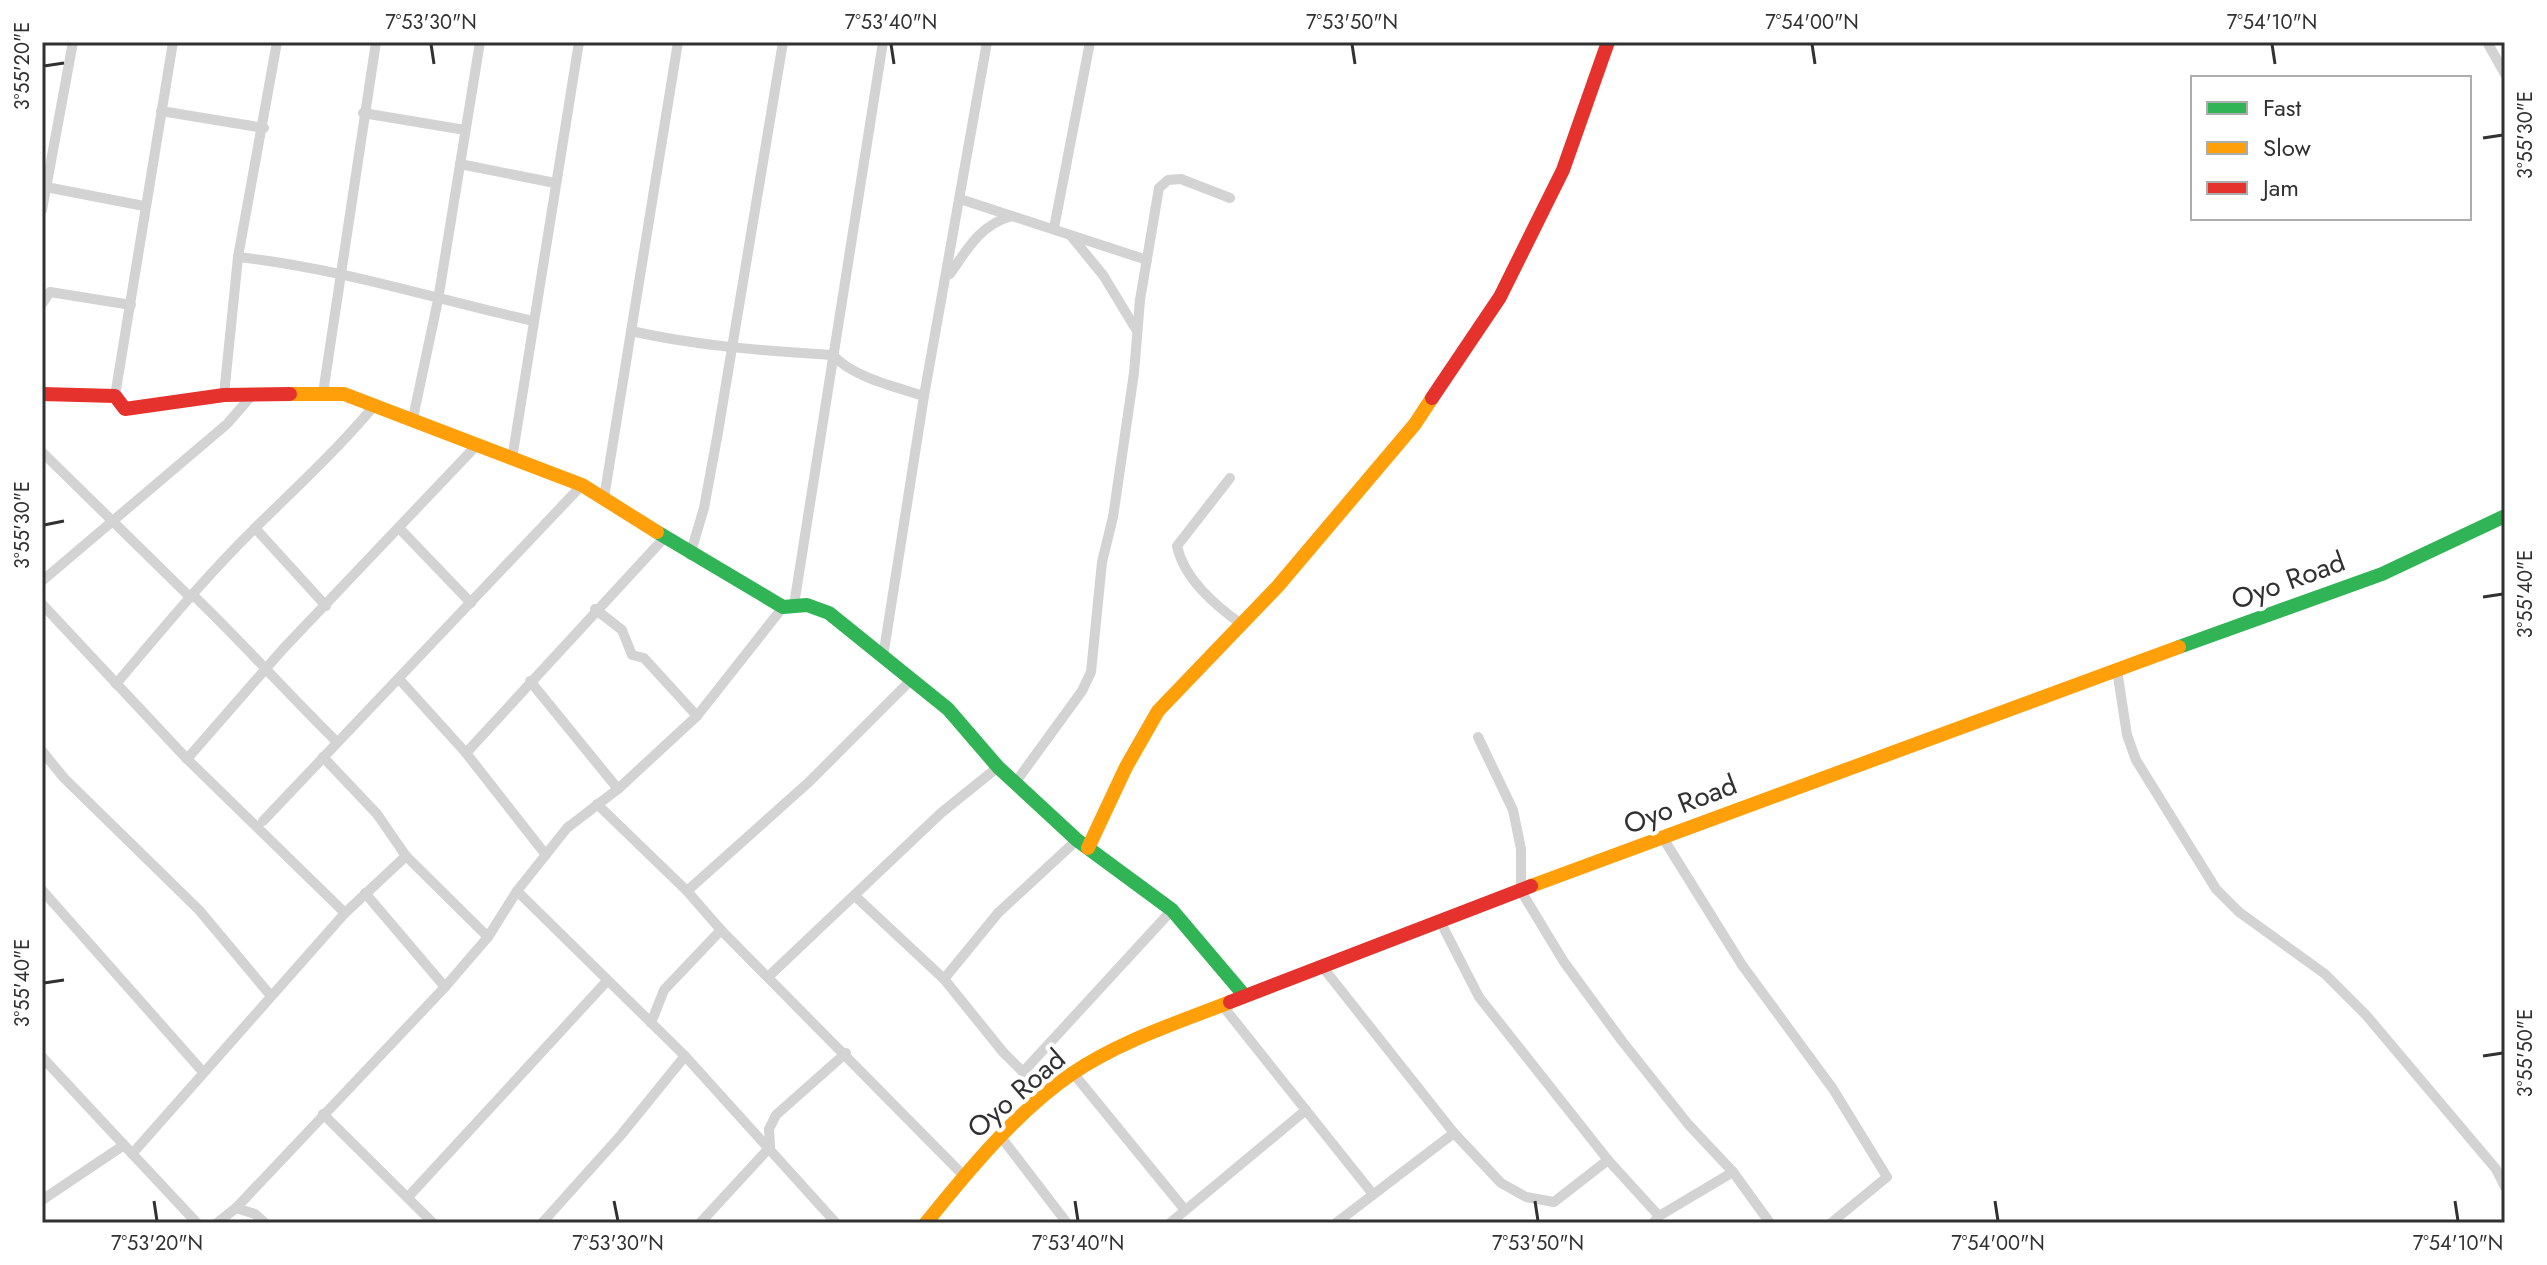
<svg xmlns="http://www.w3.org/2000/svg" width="2547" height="1265" font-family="Jost,sans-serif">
  <rect width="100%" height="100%" fill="#fff"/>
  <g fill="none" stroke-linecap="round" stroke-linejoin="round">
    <g stroke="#d3d3d3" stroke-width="10">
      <polyline points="2487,42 2505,74"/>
      <polyline points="161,111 264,128"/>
      <polyline points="363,113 465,130"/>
      <polyline points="460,164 555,183"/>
      <polyline points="46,187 144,206"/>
      <polyline points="960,199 1147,260"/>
      <polyline points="42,210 73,42"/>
      <polyline points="1054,228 1090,42"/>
      <polyline points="1071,236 1103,275 1137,331"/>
      <path d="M 238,257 C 339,268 435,299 533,321"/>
      <path d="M 950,274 C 968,248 980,225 1012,216"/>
      <polyline points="42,304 50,292 131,305"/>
      <path d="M 631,331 C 698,346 765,351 833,355 C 852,377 896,387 924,396"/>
      <polyline points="323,393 376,42"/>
      <polyline points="224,395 238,257 277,42"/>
      <polyline points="115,396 173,42"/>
      <polyline points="413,418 438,300 480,42"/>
      <path d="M 42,452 L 190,597 L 195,597 C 244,644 288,694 337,742"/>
      <polyline points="512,459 579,42"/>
      <path d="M 1230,478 L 1177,546 C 1184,579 1215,605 1241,624"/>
      <polyline points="604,498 678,42"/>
      <polyline points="255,528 326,606"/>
      <polyline points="400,529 471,603"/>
      <polyline points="690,555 704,508 718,432 783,42"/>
      <polyline points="42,581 227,424 254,393"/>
      <polyline points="42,604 187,759 345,913"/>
      <polyline points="794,605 883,42"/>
      <polyline points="595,609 622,630 632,655 644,658 697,716"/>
      <polyline points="883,657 924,396 987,42"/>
      <polyline points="2117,670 2127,735 2136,760 2216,889 2239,912 2325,974 2366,1015 2496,1169 2505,1187"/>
      <polyline points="400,680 466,753 546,855"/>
      <polyline points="530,681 618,789"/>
      <path d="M 116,684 C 161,631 205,577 255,528 C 296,488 337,450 374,406"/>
      <polyline points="1478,737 1513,810 1521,849 1521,891 1564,962 1622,1041 1688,1124 1733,1172 1770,1223"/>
      <polyline points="42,751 64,778 199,910 271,996"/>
      <polyline points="466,753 666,536"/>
      <polyline points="323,757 377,814 406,856 488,937"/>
      <polyline points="187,759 283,649 476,446"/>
      <polyline points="1015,783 1082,691 1091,672 1102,562 1113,517 1134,373 1140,300 1159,188 1168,180 1181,179 1230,198"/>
      <polyline points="597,804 687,891 721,930 964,1176"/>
      <polyline points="263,821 582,485"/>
      <polyline points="1663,838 1742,965 1833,1089 1887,1177 1831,1223"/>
      <polyline points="42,890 203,1072"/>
      <polyline points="517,891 685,1056 836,1223"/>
      <polyline points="687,891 809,782 912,679"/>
      <polyline points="365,893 445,987"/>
      <polyline points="855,896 944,979 1003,1052 1046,1095"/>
      <polyline points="1440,921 1479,997 1608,1160 1659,1216"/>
      <polyline points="1321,965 1454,1133 1501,1183 1526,1197 1554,1202 1608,1160"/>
      <polyline points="768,977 941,813 998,767"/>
      <polyline points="944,979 998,913 1077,840"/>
      <polyline points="1222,1005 1372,1193"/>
      <polyline points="651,1023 664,990 721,930"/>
      <polyline points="42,1057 124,1145"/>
      <polyline points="1023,1072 1172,910"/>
      <polyline points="1073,1073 1185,1210"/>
      <polyline points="323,1114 433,1223"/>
      <polyline points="1001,1137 1067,1223"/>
      <polyline points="132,1154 345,913 406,856"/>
      <polyline points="409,1196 607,981"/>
      <polyline points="42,1200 124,1145 197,1223"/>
      <polyline points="236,1208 445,987 488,937 517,891 567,828 618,789 697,716 783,607"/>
      <polyline points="217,1223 236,1208 255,1214 265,1223"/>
      <polyline points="542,1223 621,1135 685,1056"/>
      <polyline points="700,1223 770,1147 769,1129 776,1115 846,1053"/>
      <polyline points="1170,1223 1306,1110"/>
      <polyline points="1336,1223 1454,1133"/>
      <polyline points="1653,1223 1659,1216 1733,1172"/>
    </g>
    <g stroke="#30b455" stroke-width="14">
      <polyline points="657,532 783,607 807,605 829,613 948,709 998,767 1077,840 1172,910 1244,995"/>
      <polyline points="2179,647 2382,574 2505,516"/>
    </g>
    <g stroke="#ff9f0a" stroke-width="14">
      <polyline points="290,394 344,394 582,485 657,532"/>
      <polyline points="1088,848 1126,767 1158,711 1278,586 1415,424 1432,398"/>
      <polyline points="1531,886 2179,647"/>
      <path d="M 926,1223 C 967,1172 1018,1110 1073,1073 C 1120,1041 1177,1023 1230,1002"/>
    </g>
    <g stroke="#e5322d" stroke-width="14">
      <polyline points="42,394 115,396 125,409 224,395 290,394"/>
      <polyline points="1432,398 1500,297 1563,170 1608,42"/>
      <polyline points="1230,1002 1531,886"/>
    </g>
  </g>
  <path fill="none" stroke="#313131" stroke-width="3" d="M 431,44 L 434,64M 891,44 L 894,64M 1352,44 L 1355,64M 1812,44 L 1815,64M 2272,44 L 2275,64M 44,66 L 64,63M 2483,138 L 2503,135M 44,525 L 64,521M 2483,597 L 2503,594M 44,983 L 64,980M 2483,1056 L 2503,1053M 154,1201 L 157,1221M 614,1201 L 618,1221M 1075,1201 L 1078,1221M 1535,1201 L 1538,1221M 1995,1201 L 1998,1221M 2455,1201 L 2458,1221"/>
  <g text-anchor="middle" stroke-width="8" stroke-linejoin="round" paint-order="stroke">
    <g font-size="28" fill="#313131" stroke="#fff">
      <text transform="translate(2288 580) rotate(-20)" y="10">Oyo Road</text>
      <text transform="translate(1680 804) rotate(-21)" y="10">Oyo Road</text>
      <text transform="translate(1016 1093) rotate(-41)" y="10">Oyo Road</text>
    </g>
  </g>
  <rect width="2547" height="1265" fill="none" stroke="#ffffff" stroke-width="88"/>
  <rect x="2191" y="76" width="280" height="144" fill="#ffffff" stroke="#adadad" stroke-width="2"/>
  <rect x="2207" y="102" width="40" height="12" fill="#30b455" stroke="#adadad" stroke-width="2"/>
  <text x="2263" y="116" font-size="24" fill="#313131">Fast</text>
  <rect x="2207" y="142" width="40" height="12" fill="#ff9f0a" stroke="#adadad" stroke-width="2"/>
  <text x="2263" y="156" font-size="24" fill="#313131">Slow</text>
  <rect x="2207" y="182" width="40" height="12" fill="#e5322d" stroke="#adadad" stroke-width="2"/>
  <text x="2263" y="196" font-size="24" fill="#313131">Jam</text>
  <rect x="44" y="44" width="2459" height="1177" fill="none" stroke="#313131" stroke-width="3"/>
  <g font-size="20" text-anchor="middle" fill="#313131">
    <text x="431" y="29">7°53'30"N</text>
    <text x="891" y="29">7°53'40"N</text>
    <text x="1352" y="29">7°53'50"N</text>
    <text x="1812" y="29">7°54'00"N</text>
    <text x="2272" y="29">7°54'10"N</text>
    <text transform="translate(22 66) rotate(-90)" y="7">3°55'20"E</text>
    <text transform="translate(2525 135) rotate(-90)" y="7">3°55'30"E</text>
    <text transform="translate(22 525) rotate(-90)" y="7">3°55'30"E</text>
    <text transform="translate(2525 594) rotate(-90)" y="7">3°55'40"E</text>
    <text transform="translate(22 983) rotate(-90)" y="7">3°55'40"E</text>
    <text transform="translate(2525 1053) rotate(-90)" y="7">3°55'50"E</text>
    <text x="157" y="1250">7°53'20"N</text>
    <text x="618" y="1250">7°53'30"N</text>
    <text x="1078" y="1250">7°53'40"N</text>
    <text x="1538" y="1250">7°53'50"N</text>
    <text x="1998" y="1250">7°54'00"N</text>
    <text x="2458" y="1250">7°54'10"N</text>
  </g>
</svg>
